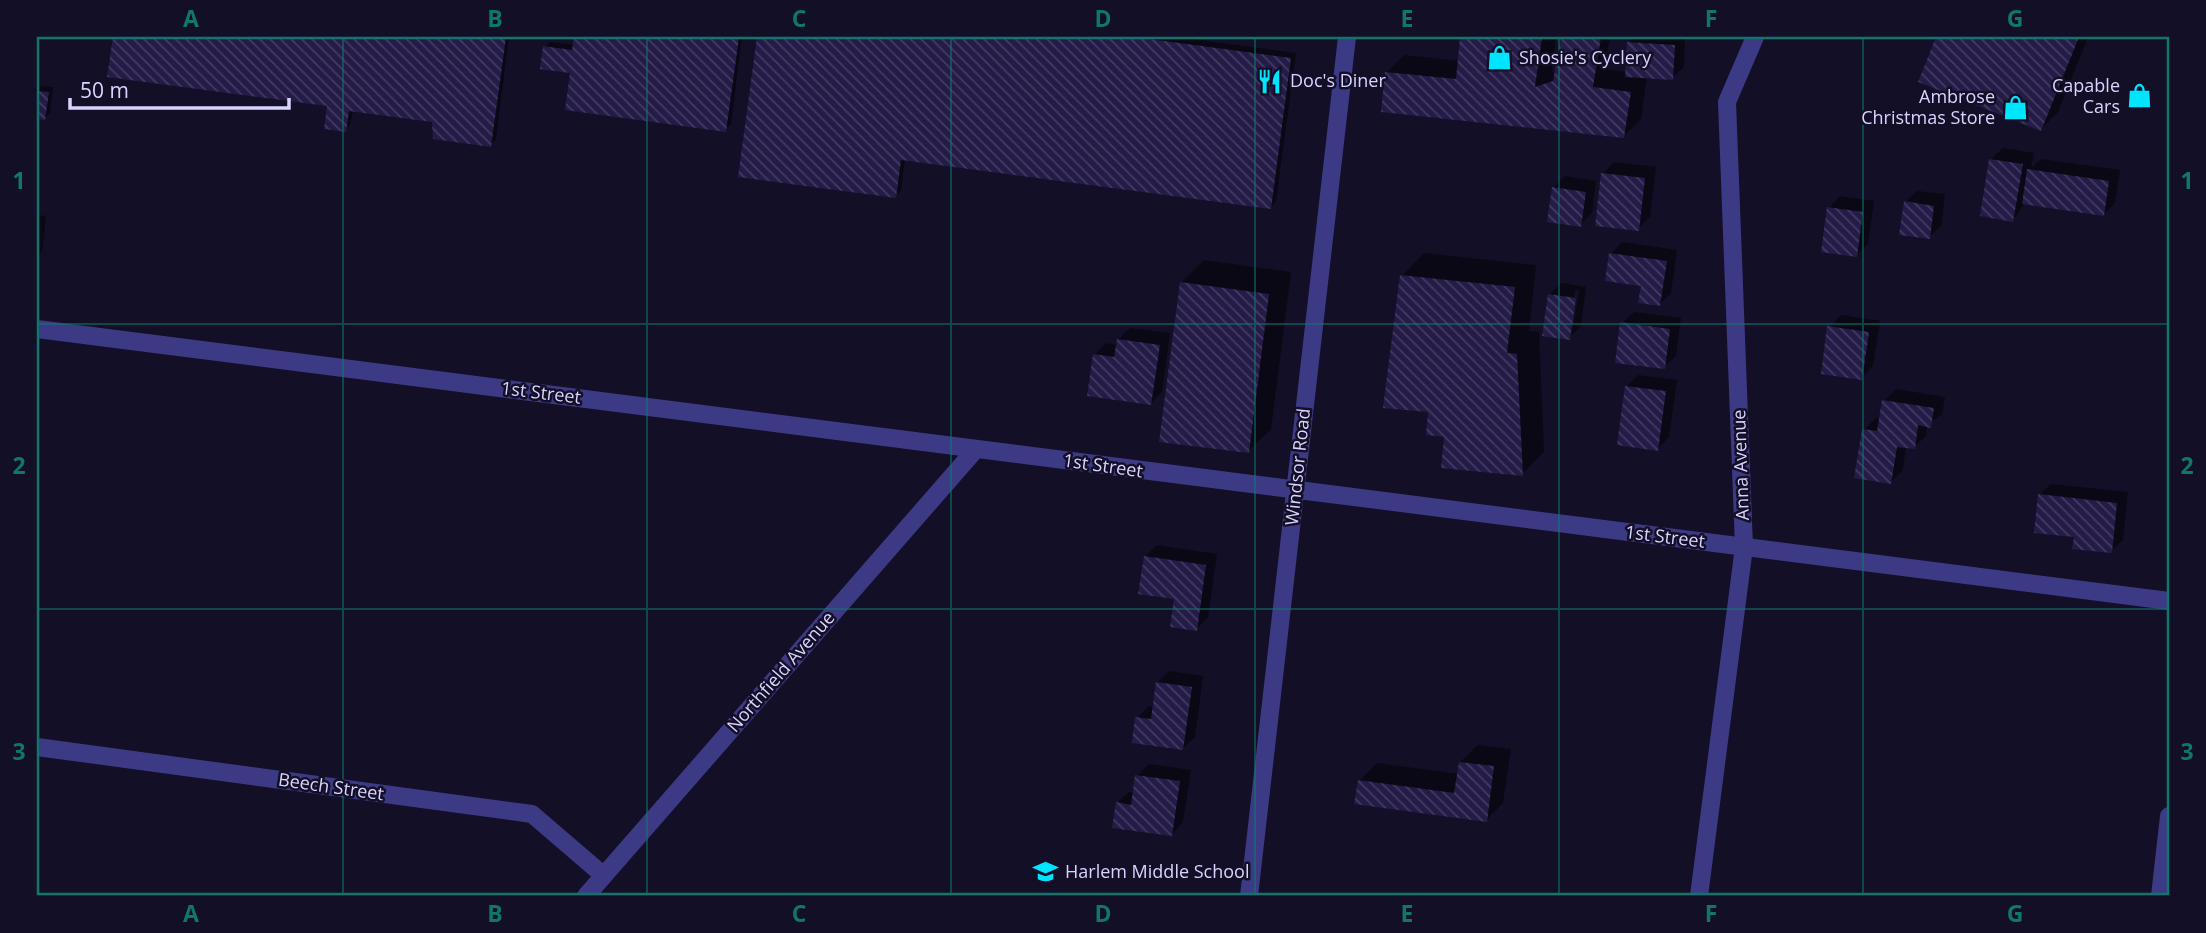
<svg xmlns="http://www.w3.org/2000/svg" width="2206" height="933" font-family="'Open Sans',sans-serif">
  <defs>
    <pattern id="building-back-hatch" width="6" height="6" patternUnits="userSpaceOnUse" patternTransform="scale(1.75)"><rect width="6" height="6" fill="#241b47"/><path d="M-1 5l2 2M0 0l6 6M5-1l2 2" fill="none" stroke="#433b63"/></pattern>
  </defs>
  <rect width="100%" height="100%" fill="#130f26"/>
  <g fill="#0007" fill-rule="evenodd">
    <polygon points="115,37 509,37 496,139 490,145 434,120 353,110 350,125 345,130 329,105 109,75"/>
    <polygon points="576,37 742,37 731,124 725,130 572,71 545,47 550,42 575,45"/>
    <polygon points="759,37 1177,37 1296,53 1276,202 1270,207 905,158 901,191 895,196 740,176"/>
    <polygon points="1462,37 1556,37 1552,72 1557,70 1563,37 1610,37 1604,69 1627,72 1629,43 1634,37 1685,37 1684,67 1672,78 1647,77 1641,119 1624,136 1387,72 1404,55 1460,61"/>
    <polygon points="1938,37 2088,37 2058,112 2041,129 1920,81"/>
    <polygon points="37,86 53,87 50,113 45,118 37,117"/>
    <polygon points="2003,148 2034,153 2031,168 2041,159 2120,170 2115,203 2103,215 2025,203 2013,220 1991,159"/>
    <polygon points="1614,162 1656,167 1650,217 1638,229 1603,174"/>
    <polygon points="1565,176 1596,181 1592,213 1580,225 1553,188"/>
    <polygon points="1917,191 1945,194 1941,226 1929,237 1905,202"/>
    <polygon points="1840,196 1874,201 1868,244 1856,255 1829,208"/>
    <polygon points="37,215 46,216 42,252 37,257"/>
    <polygon points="1622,242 1677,250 1671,293 1660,304 1611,254"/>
    <polygon points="1424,253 1536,265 1529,331 1539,332 1544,452 1522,474 1446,436 1430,411 1402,276"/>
    <polygon points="1204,260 1291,272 1271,429 1248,451 1181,283"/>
    <path d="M 1561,283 L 1586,287 L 1581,326 L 1569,338 L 1549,295 ZM 1575,289 L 1579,290 L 1573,327 L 1570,327 Z"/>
    <polygon points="1634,312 1681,318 1676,356 1664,367 1622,323"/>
    <polygon points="1841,315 1880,321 1873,366 1862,378 1829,327"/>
    <polygon points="1130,328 1170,333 1162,392 1151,403 1094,355 1106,343 1118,345 1118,340"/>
    <polygon points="1638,375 1677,380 1669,437 1657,449 1627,386"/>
    <polygon points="1896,389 1945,397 1942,414 1927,425 1926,436 1914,447 1906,446 1903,470 1891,482 1864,430 1876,418 1881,419 1884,401"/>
    <polygon points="2051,484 2128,492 2123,540 2111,551 2076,536 2039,495"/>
    <polygon points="1157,545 1217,554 1208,618 1196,629 1145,557"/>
    <polygon points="1169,671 1203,676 1195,737 1183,748 1137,718 1149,706 1154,707 1158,682"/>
    <polygon points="1478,745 1511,749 1503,803 1486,820 1359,781 1377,763 1459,774 1460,762"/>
    <polygon points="1149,764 1191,770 1183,822 1172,834 1117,803 1129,792 1134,792 1137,776"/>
  </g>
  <g fill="url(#building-back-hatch)">
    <polygon points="113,37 506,37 491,147 433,139 432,122 349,111 346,132 324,129 327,106 107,77"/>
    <polygon points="574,37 739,37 726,132 565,110 570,73 540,69 543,46 572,50"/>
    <polygon points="757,37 1135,37 1291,58 1271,209 901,160 896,198 738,177"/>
    <polygon points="1460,37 1542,37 1535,87 1553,81 1561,37 1601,37 1593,87 1631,92 1624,138 1381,112 1385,72 1456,79"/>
    <polygon points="1936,37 2079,37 2041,131 1918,82"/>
    <polygon points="1627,42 1675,45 1673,80 1625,77"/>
    <polygon points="37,91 49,92 45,120 37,119"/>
    <polygon points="1989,159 2023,164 2013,222 1980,216"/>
    <polygon points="2027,169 2109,181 2104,216 2022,204"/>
    <polygon points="1601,173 1645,178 1639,231 1595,226"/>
    <polygon points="1552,187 1586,192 1581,227 1547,222"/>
    <polygon points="1904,201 1934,206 1930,239 1899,235"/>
    <polygon points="1827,207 1863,212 1857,257 1821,252"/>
    <polygon points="1609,253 1667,261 1660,306 1638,303 1641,286 1605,281"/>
    <polygon points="1400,275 1515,287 1507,353 1517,354 1523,476 1441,468 1444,437 1426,435 1428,412 1383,408"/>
    <polygon points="1180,282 1269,294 1249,453 1159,442"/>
    <polygon points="1548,294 1576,298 1570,340 1542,336"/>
    <polygon points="1620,322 1670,329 1665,369 1615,363"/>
    <polygon points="1827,326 1869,332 1862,380 1821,374"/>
    <polygon points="1117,339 1160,345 1151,405 1087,396 1093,354 1114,357"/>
    <polygon points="1625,386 1666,391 1658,451 1617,445"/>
    <polygon points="1882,400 1934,408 1931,428 1918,425 1915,449 1897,447 1891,484 1854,478 1862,429 1877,431"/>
    <polygon points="2038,494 2117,503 2112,553 2072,549 2074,537 2034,533"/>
    <polygon points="1144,556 1206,565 1197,631 1170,627 1174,599 1138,594"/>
    <polygon points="1156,682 1192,687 1183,750 1132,743 1135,717 1151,719"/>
    <polygon points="1459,762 1494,766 1487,822 1354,804 1358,780 1454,793"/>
    <polygon points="1135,775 1180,781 1172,836 1112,828 1116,802 1131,805"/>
  </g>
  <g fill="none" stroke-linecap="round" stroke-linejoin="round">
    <g stroke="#3d3a85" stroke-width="18">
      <polyline points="37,329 2169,601"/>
      <polyline points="37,747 532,814 603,875"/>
      <polyline points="586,896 976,449"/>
      <polyline points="1249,896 1347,37"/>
      <polyline points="1699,896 1744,547 1727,102 1755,37"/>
      <polyline points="2160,896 2169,816"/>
    </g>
  </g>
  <path fill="none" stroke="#0f766e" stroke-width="2" stroke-opacity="0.55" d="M 343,37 L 343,896M 647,37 L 647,896M 951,37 L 951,896M 1255,37 L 1255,896M 1559,37 L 1559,896M 1863,37 L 1863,896M 37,324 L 2169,324M 37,609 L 2169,609"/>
  <defs>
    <symbol id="shop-bare" viewBox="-9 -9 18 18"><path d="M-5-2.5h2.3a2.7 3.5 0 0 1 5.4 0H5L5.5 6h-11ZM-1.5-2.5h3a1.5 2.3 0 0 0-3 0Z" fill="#00e5ff" stroke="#130f26" stroke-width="2.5" paint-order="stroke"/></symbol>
    <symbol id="restaurant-bare" viewBox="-9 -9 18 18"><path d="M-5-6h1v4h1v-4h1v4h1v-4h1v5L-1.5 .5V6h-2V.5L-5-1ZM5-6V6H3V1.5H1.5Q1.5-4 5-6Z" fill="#00e5ff" stroke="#130f26" stroke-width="2.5" paint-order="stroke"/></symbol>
    <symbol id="school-bare" viewBox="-9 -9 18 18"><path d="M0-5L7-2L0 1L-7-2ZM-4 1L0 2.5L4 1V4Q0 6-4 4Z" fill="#00e5ff" stroke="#130f26" stroke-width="2.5" paint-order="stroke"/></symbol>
  </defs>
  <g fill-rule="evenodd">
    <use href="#shop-bare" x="1482" y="40" width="35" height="35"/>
    <use href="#restaurant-bare" x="1252" y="64" width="35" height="35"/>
    <use href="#shop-bare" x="2122" y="78" width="35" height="35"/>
    <use href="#shop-bare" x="1998" y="90" width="35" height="35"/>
    <use href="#school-bare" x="1028" y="854" width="35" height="35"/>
  </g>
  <g text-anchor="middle" stroke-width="5" stroke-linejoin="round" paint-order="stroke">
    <g font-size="18" fill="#d9d4ff" stroke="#130f26" text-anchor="start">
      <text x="1519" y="64">Shosie's Cyclery</text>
      <text x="1290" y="87">Doc's Diner</text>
      <text x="2120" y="92" text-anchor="end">Capable<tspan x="2120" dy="21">Cars</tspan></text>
      <text x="1995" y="103" text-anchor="end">Ambrose<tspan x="1995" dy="21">Christmas Store</tspan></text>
      <text x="1065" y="878">Harlem Middle School</text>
    </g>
    <g font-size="18" fill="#d9d4ff" stroke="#130f26">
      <text transform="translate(541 393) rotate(7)" y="6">1st Street</text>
      <text transform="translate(1741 465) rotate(-92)" y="6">Anna Avenue</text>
      <text transform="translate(1103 466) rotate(8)" y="6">1st Street</text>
      <text transform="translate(1298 467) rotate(-84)" y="6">Windsor Road</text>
      <text transform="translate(1665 537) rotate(7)" y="6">1st Street</text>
      <text transform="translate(781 672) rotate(-49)" y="6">Northfield Avenue</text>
      <text transform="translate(331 787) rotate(8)" y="6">Beech Street</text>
    </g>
  </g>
  <rect width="2206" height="933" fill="none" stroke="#130f26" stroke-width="77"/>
  <path d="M70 98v10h219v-10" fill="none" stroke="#d9d4ff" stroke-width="3.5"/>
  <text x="80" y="98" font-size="21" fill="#d9d4ff" stroke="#130f26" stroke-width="5" paint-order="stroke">50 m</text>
  <rect x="38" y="38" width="2130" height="856" fill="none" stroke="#0f766e" stroke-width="2.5"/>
  <g font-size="23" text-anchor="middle" font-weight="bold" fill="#0f766e">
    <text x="191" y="27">A</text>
    <text x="495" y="27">B</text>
    <text x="799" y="27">C</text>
    <text x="1103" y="27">D</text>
    <text x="1407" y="27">E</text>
    <text x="1711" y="27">F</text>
    <text x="2015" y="27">G</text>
    <text x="19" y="189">1</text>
    <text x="2187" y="189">1</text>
    <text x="19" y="474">2</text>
    <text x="2187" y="474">2</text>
    <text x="19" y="760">3</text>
    <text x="2187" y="760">3</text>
    <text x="191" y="922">A</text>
    <text x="495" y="922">B</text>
    <text x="799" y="922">C</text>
    <text x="1103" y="922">D</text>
    <text x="1407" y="922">E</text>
    <text x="1711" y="922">F</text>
    <text x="2015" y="922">G</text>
  </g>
</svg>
